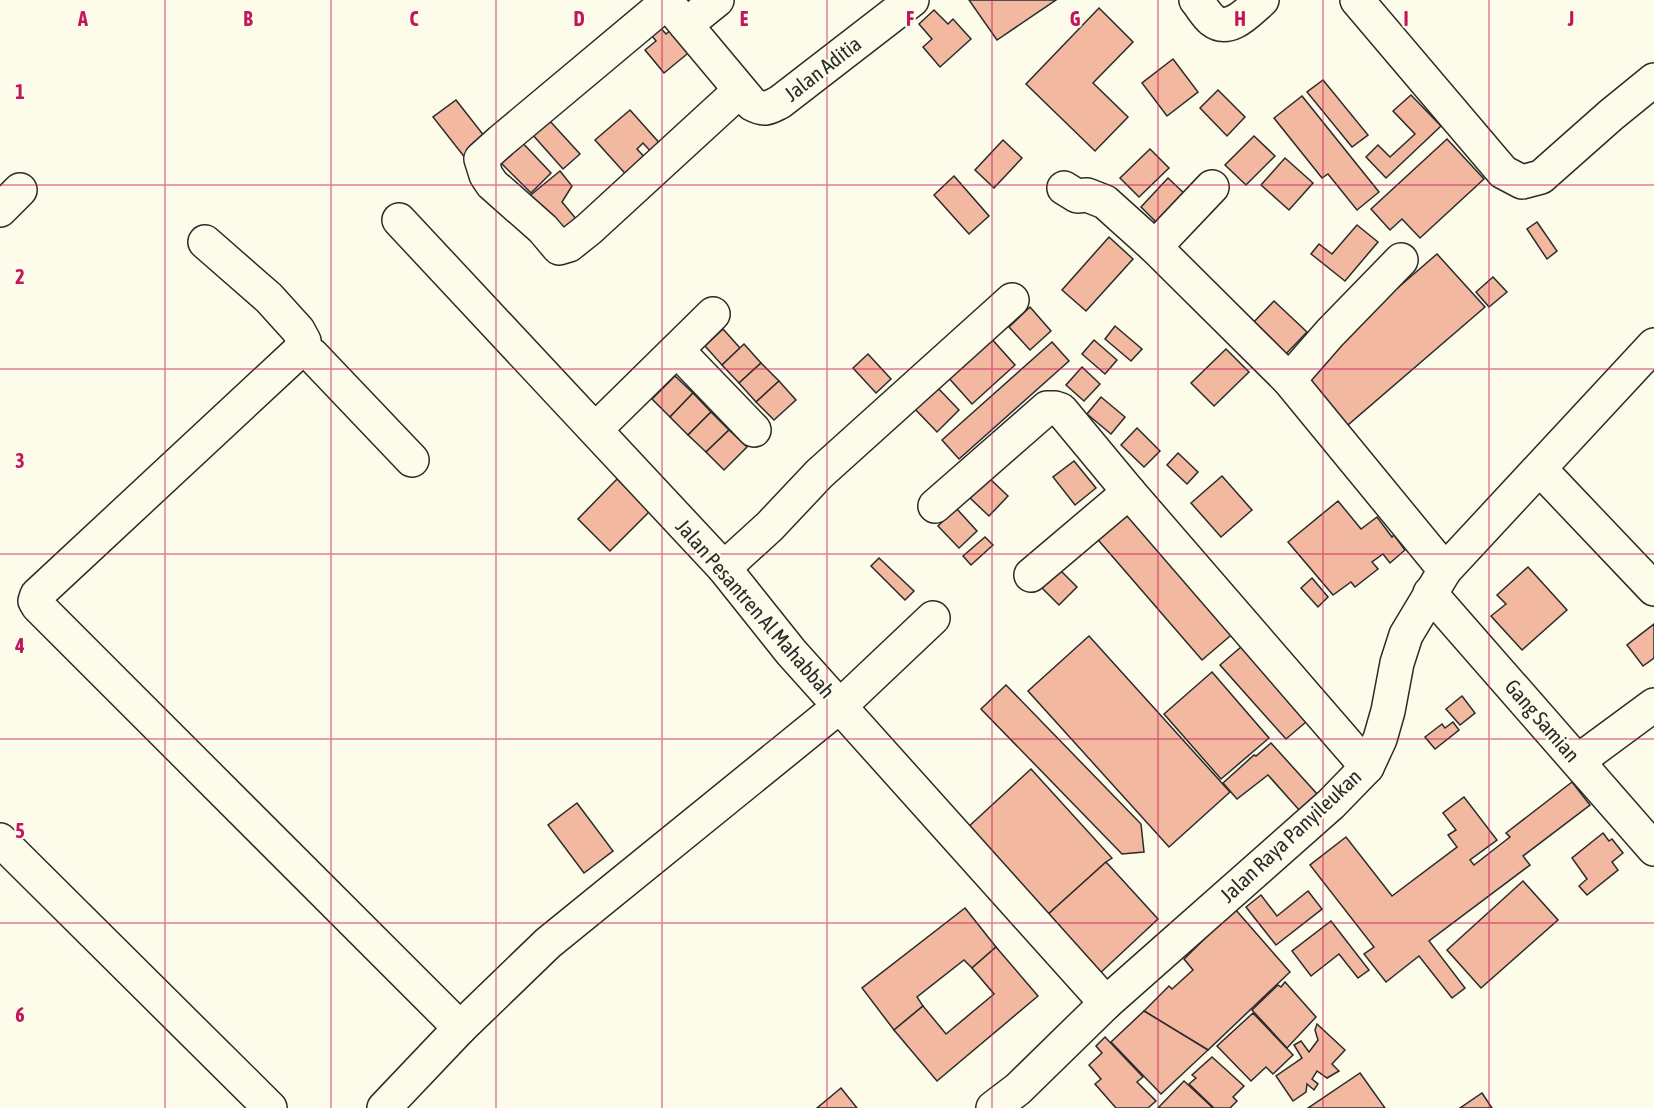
<svg xmlns="http://www.w3.org/2000/svg" width="1654" height="1108" font-family="'Asap Condensed',sans-serif">
  <rect width="100%" height="100%" fill="#fdfbea"/>
  <g fill="#f2b8a0" stroke="#2b2b2b" stroke-width="1.5">
    <polygon points="969,0 1056,0 997,40"/>
    <polygon points="1099,8 1133,42 1093,83 1128,117 1095,151 1026,84"/>
    <polygon points="934,10 948,24 953,19 971,39 940,67 923,47 932,39 919,24"/>
    <polygon points="658,25 666,34 674,27 692,50 664,73 645,50 656,41 649,32"/>
    <polygon points="1173,59 1198,92 1167,116 1142,83"/>
    <polygon points="1323,80 1368,135 1352,147 1307,92"/>
    <polygon points="1218,90 1245,117 1227,136 1200,108"/>
    <polygon points="1411,95 1441,126 1386,178 1366,157 1378,145 1390,157 1415,134 1393,111"/>
    <polygon points="1302,96 1379,192 1357,210 1328,174 1322,178 1274,118"/>
    <polygon points="456,100 489,142 466,159 433,117"/>
    <polygon points="630,110 663,147 654,155 643,143 637,149 650,163 631,180 595,140"/>
    <polygon points="548,119 580,154 563,169 532,134"/>
    <polygon points="1254,136 1275,156 1246,185 1225,165"/>
    <polygon points="518,138 551,173 531,193 497,159"/>
    <polygon points="1447,139 1484,179 1420,238 1402,219 1390,230 1371,209"/>
    <polygon points="1003,140 1022,158 994,188 975,170"/>
    <polygon points="1150,149 1169,168 1139,197 1120,178"/>
    <polygon points="1285,158 1313,183 1289,210 1261,185"/>
    <polygon points="560,171 572,186 562,202 577,220 558,235 527,198"/>
    <polygon points="954,176 989,216 969,234 934,195"/>
    <polygon points="1168,178 1187,196 1159,225 1141,207"/>
    <polygon points="1537,222 1557,251 1547,259 1527,229"/>
    <polygon points="1357,225 1378,242 1345,281 1311,254 1319,244 1332,254"/>
    <polygon points="1109,237 1133,259 1086,311 1062,290"/>
    <polygon points="1437,254 1485,307 1342,430 1309,378 1336,341"/>
    <polygon points="1493,277 1507,292 1489,307 1476,292"/>
    <polygon points="1274,301 1307,332 1283,357 1250,326"/>
    <polygon points="1030,307 1051,331 1030,350 1009,327"/>
    <polygon points="1115,326 1142,349 1131,361 1105,339"/>
    <polygon points="723,329 740,348 722,365 705,346"/>
    <polygon points="990,337 1015,365 972,404 947,376"/>
    <polygon points="1094,340 1117,360 1105,374 1082,354"/>
    <polygon points="1052,342 1069,361 959,459 942,440"/>
    <polygon points="744,344 761,363 739,383 722,365"/>
    <polygon points="1226,349 1249,372 1214,406 1191,383"/>
    <polygon points="868,354 891,379 876,393 853,368"/>
    <polygon points="761,363 779,381 756,402 739,383"/>
    <polygon points="1082,367 1100,384 1084,401 1066,385"/>
    <polygon points="675,376 693,393 670,417 652,399"/>
    <polygon points="779,381 796,400 774,420 756,402"/>
    <polygon points="936,386 959,410 937,432 914,408"/>
    <polygon points="693,393 711,412 688,435 670,417"/>
    <polygon points="1101,397 1125,417 1111,434 1087,414"/>
    <polygon points="711,412 729,430 706,452 688,435"/>
    <polygon points="1137,428 1160,451 1144,467 1121,445"/>
    <polygon points="729,430 747,447 724,470 706,452"/>
    <polygon points="1178,453 1198,472 1187,484 1167,465"/>
    <polygon points="1074,461 1096,488 1075,505 1053,477"/>
    <polygon points="1222,476 1252,510 1221,537 1191,503"/>
    <polygon points="989,478 1008,496 989,516 970,498"/>
    <polygon points="617,479 650,511 610,551 578,519"/>
    <polygon points="1338,501 1361,529 1377,517 1392,537 1394,535 1405,550 1390,563 1383,554 1372,562 1378,569 1355,587 1351,582 1333,595 1288,542"/>
    <polygon points="1127,505 1236,631 1202,660 1093,534"/>
    <polygon points="956,508 977,531 959,548 938,526"/>
    <polygon points="985,537 993,545 971,565 963,556"/>
    <polygon points="879,558 914,591 905,600 871,566"/>
    <polygon points="1528,567 1567,610 1522,650 1491,616 1506,604 1497,595"/>
    <polygon points="1060,570 1077,587 1059,605 1042,588"/>
    <polygon points="1312,578 1328,597 1318,607 1301,588"/>
    <polygon points="1654,624 1654,658 1643,666 1627,645"/>
    <polygon points="1089,636 1230,792 1169,847 1028,691"/>
    <polygon points="1241,647 1306,722 1286,739 1220,665"/>
    <polygon points="1212,672 1269,738 1221,779 1164,714"/>
    <polygon points="1006,685 1141,824 1144,852 1122,854 981,709"/>
    <polygon points="1462,696 1475,713 1460,725 1446,709"/>
    <polygon points="1453,722 1459,730 1435,749 1425,737 1442,724 1445,728"/>
    <polygon points="1271,743 1318,795 1300,811 1268,775 1237,799 1223,783 1254,755 1256,756"/>
    <polygon points="1031,769 1112,858 1106,862 1045,917 966,829"/>
    <polygon points="1572,782 1590,805 1523,856 1530,865 1429,941 1465,988 1452,998 1419,956 1386,982 1364,954 1374,947 1310,865 1346,837 1392,896 1457,847 1448,835 1456,830 1443,813 1464,797 1497,840 1470,860 1474,865 1510,837 1506,833"/>
    <polygon points="577,803 613,851 584,873 548,825"/>
    <polygon points="1603,833 1609,841 1612,839 1623,853 1612,862 1618,870 1587,895 1579,886 1587,879 1572,858"/>
    <polygon points="1106,862 1158,919 1098,975 1045,917"/>
    <polygon points="1523,881 1558,920 1481,988 1447,950"/>
    <polygon points="1308,891 1322,909 1276,945 1246,907 1261,895 1277,916"/>
    <polygon points="965,908 996,947 972,968 964,960 917,997 923,1006 894,1030 862,988"/>
    <polygon points="1235,909 1290,972 1208,1050 1144,1011 1169,986 1172,989 1193,970 1184,959"/>
    <polygon points="1331,921 1369,970 1358,978 1339,954 1311,976 1292,951"/>
    <polygon points="996,947 1038,996 937,1081 894,1030 923,1006 946,1034 994,994 972,968"/>
    <polygon points="1285,982 1316,1017 1287,1048 1252,1010 1278,985 1281,987"/>
    <polygon points="1144,1011 1208,1050 1161,1094 1111,1042"/>
    <polygon points="1253,1013 1293,1055 1273,1074 1266,1067 1251,1081 1217,1046"/>
    <polygon points="1317,1024 1345,1050 1332,1064 1339,1071 1327,1078 1317,1071 1312,1079 1318,1084 1314,1090 1307,1084 1306,1092 1293,1101 1276,1076 1302,1058 1294,1045 1301,1041 1309,1052 1318,1040 1315,1030"/>
    <polygon points="1105,1037 1143,1077 1137,1082 1156,1101 1148,1108 1116,1108 1095,1084 1101,1079 1089,1065 1102,1053 1096,1046"/>
    <polygon points="1212,1057 1244,1086 1233,1097 1237,1101 1230,1108 1214,1108 1189,1084 1196,1078 1192,1075"/>
    <polygon points="1360,1073 1385,1108 1308,1108"/>
    <polygon points="1184,1081 1213,1108 1158,1108"/>
    <polygon points="841,1088 857,1108 817,1108"/>
    <polygon points="1482,1093 1492,1108 1460,1108"/>
  </g>
  <g fill="none" stroke-linecap="round" stroke-linejoin="round">
    <defs>
      <g id="minor">
        <path d="M 665,0 L 752,104 C 765,111 768,108 780,102 L 912,0"/>
        <path d="M 1196,0 C 1201,6 1206,15 1212,20 C 1230,34 1249,11 1262,0"/>
        <polyline points="1357,0 1503,172 1522,182 1541,177 1611,115 1654,80"/>
        <polyline points="667,2 501,141 481,159 486,175 492,184 543,229 559,248 569,245 589,229 735,95 735,85"/>
        <polyline points="686,25 717,0"/>
        <polyline points="1064,188 1077,196 1087,195 1105,202 1155,247 1289,380 1445,570"/>
        <polyline points="0,210 20,190"/>
        <polyline points="399,220 724,568 791,652 1106,1003"/>
        <polyline points="205,242 269,298 298,330 304,341 305,351"/>
        <polyline points="1155,247 1212,187"/>
        <polyline points="677,350 754,430"/>
        <polyline points="1289,380 1330,333 1401,260"/>
        <polyline points="596,429 713,314"/>
        <polyline points="412,460 312,355 305,351 297,353 37,595 35,601 38,606 460,1028"/>
        <polyline points="1540,469 1654,589"/>
        <polyline points="935,506 1047,408 1055,408 1061,410 1129,492 1367,767"/>
        <polyline points="724,568 770,526 819,474 1012,300"/>
        <polyline points="1031,575 1129,492"/>
        <polyline points="1430,593 1654,849"/>
        <polyline points="1578,761 1654,705"/>
        <polyline points="0,840 270,1108"/>
        <polyline points="384,1108 460,1028 548,943 840,706 933,618"/>
        <polyline points="993,1108 1018,1089 1106,1003 1331,804 1367,767 1380,739 1388,711 1397,663 1406,635 1445,570 1654,345"/>
      </g>
    </defs>
    <use href="#minor" stroke="#2b2b2b" stroke-width="36"/>
    <use href="#minor" stroke="#fdfbea" stroke-width="33"/>
  </g>
  <path fill="none" stroke="#c2185b" stroke-width="1.5" stroke-opacity="0.55" d="M 165,0 L 165,1108M 331,0 L 331,1108M 496,0 L 496,1108M 662,0 L 662,1108M 827,0 L 827,1108M 992,0 L 992,1108M 1158,0 L 1158,1108M 1323,0 L 1323,1108M 1489,0 L 1489,1108M 0,185 L 1654,185M 0,369 L 1654,369M 0,554 L 1654,554M 0,739 L 1654,739M 0,923 L 1654,923"/>
  <g text-anchor="middle" stroke-width="4.5" stroke-linejoin="round" paint-order="stroke">
    <g font-size="21" fill="#2b2b2b" stroke="#fdfbea">
      <text transform="translate(823 69) rotate(-38)" y="7">Jalan Aditia</text>
      <text transform="translate(755 609) rotate(49)" y="7">Jalan Pesantren Al Mahabbah</text>
      <text transform="translate(1542 721) rotate(49)" y="7">Gang Samian</text>
      <text transform="translate(1291 836) rotate(-43)" y="7">Jalan Raya Panyileukan</text>
    </g>
  </g>
  <g font-size="20" text-anchor="middle" font-weight="bold" fill="#c2185b" stroke="#fdfbea" stroke-width="4.5" stroke-linejoin="round" paint-order="stroke">
    <text x="83" y="26">A</text>
    <text x="248" y="26">B</text>
    <text x="414" y="26">C</text>
    <text x="579" y="26">D</text>
    <text x="744" y="26">E</text>
    <text x="910" y="26">F</text>
    <text x="1075" y="26">G</text>
    <text x="1240" y="26">H</text>
    <text x="1406" y="26">I</text>
    <text x="1571" y="26">J</text>
    <text x="20" y="99">1</text>
    <text x="20" y="284">2</text>
    <text x="20" y="468">3</text>
    <text x="20" y="653">4</text>
    <text x="20" y="838">5</text>
    <text x="20" y="1022">6</text>
  </g>
</svg>
